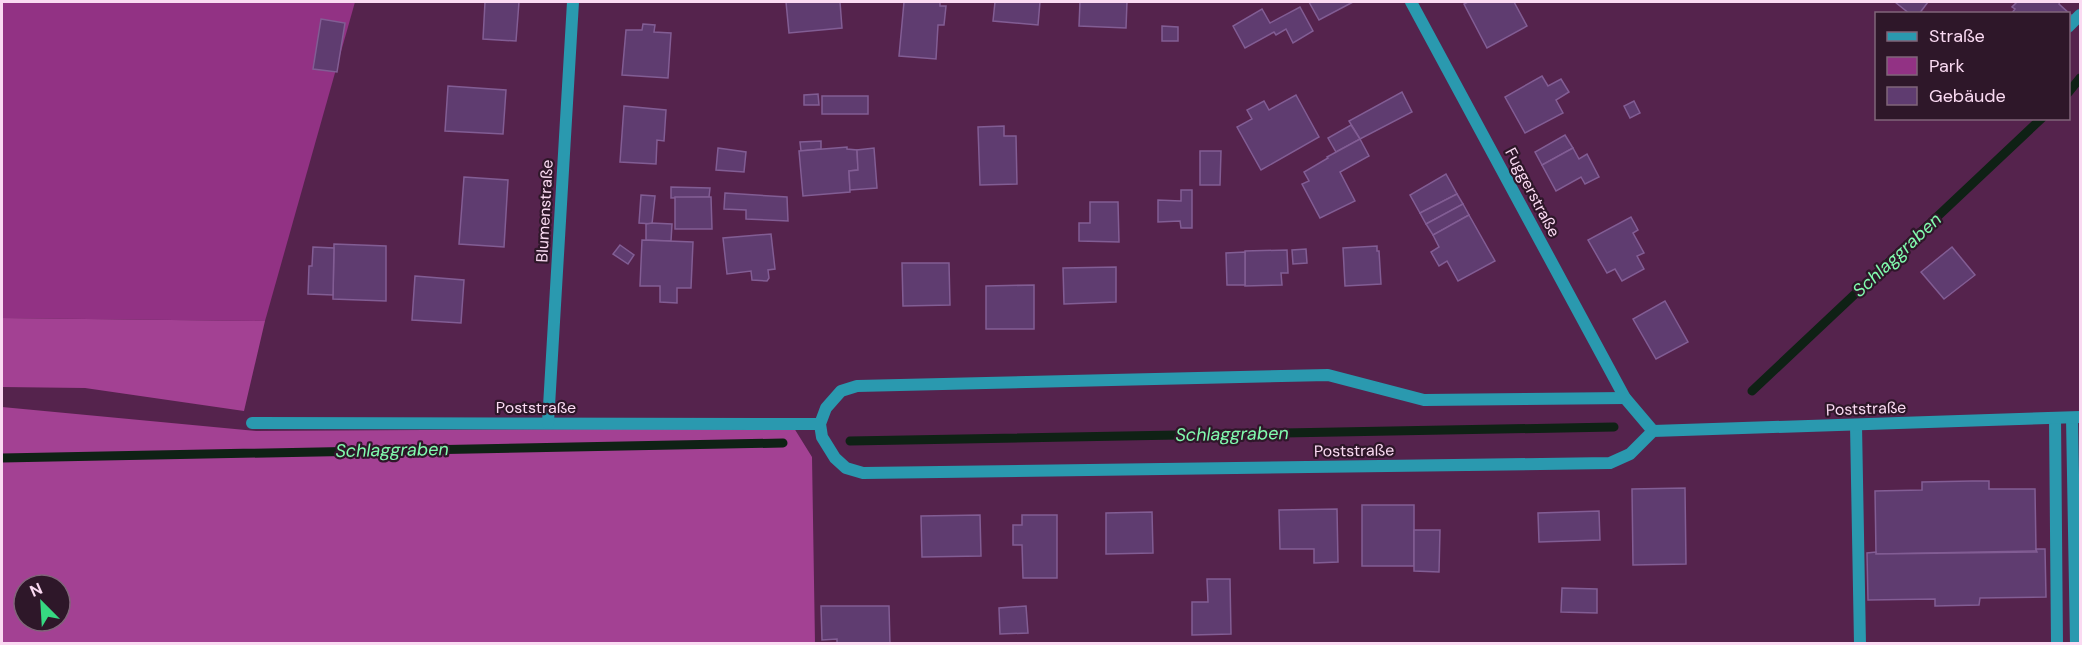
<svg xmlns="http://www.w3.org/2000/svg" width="2082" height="645" font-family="'DM Sans',sans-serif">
  <rect width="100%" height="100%" fill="#55234d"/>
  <polygon fill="#923284" points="2,2 355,2 265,321 2,318"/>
  <g fill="#a34193" fill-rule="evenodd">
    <polygon points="2,318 265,321 244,411 85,388 2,387"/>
    <path d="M 2,407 L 256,431 L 794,428 L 812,457 L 815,643 L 2,643 ZM 24,585 L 60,585 L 60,621 L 24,621 Z"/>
  </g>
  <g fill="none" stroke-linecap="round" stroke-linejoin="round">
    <g stroke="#0f2115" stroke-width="9">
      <polyline points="2068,93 2080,78"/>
      <polyline points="1752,391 2042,118"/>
      <polyline points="850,441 1614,427"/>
      <polyline points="2,458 783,443"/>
    </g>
  </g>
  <g fill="#5f3c70" stroke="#825d94" stroke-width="1.5">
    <polygon points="485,2 519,2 516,41 483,39"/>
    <polygon points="786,2 840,2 842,28 789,33"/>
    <polygon points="904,2 940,2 940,6 946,6 944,25 938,25 936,59 899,56"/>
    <polygon points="995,2 1040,2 1038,25 993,21"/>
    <polygon points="1080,2 1127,2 1126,28 1079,26"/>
    <polygon points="1309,2 1353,2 1319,20"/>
    <polygon points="1468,2 1514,2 1527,26 1487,48 1464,4"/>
    <polygon points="1895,2 1928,2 1919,14 1910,14"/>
    <polygon points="2017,2 2060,2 2059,4 2071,15 2068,17 2068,14 2011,14 2015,9 2012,7"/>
    <polygon points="1300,7 1313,31 1293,43 1286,29 1276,35 1274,32 1245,48 1233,26 1262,9 1270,23"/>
    <polygon points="321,19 345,23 337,72 313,69"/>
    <polygon points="643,24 655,25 654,32 671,33 668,78 622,75 626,30 642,30"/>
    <polygon points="1162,26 1178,27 1178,41 1162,41"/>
    <polygon points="1542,76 1548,86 1561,79 1569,92 1556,100 1563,113 1525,133 1505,97"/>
    <polygon points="448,86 506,90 503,134 445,131"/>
    <polygon points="1402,92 1412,112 1360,139 1349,121"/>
    <polygon points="818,94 819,105 804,105 804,95"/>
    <polygon points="1296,95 1319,137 1261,170 1237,127 1252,119 1247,110 1264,101 1269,110"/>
    <rect x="822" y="96" width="46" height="18"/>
    <polygon points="1634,101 1640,113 1630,118 1624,106"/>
    <polygon points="624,106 666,110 664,141 657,140 656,164 620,162"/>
    <polygon points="1351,125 1360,139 1336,152 1328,138"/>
    <polygon points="1004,126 1004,136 1016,136 1017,184 980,185 978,127"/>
    <polygon points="1565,135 1573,148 1542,165 1535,152"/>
    <polygon points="1360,139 1369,156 1340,172 1355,201 1320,218 1302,184 1309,181 1304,172 1328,158 1327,157"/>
    <polygon points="821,141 821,149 801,151 800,142"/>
    <polygon points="847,147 847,149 857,150 858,170 849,171 850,192 803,196 799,151"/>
    <polygon points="718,148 746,152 744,172 716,170"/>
    <polygon points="874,148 877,188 850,190 849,171 858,170 857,150"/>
    <polygon points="1573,148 1579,159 1587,154 1599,177 1585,184 1581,177 1556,191 1542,165"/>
    <polygon points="1200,151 1221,151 1220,185 1200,185"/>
    <polygon points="1446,174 1457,194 1420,213 1410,195"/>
    <polygon points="464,177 508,180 504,247 459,244"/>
    <polygon points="671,187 710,188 709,197 671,198"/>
    <polygon points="1181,190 1192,190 1192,228 1181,228 1180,221 1158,222 1158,200 1181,201"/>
    <polygon points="725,193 787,197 788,221 746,219 746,210 724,209"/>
    <polygon points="1457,194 1463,204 1426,224 1420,213"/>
    <polygon points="641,195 655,196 652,224 639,223"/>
    <polygon points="675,197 711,197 712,229 675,229"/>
    <polygon points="1090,202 1118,202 1119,242 1079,241 1079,223 1090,223"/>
    <polygon points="1463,204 1469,215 1433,235 1426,224"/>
    <polygon points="1469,215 1495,261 1458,281 1447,261 1439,266 1431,252 1439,247 1433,235"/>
    <polygon points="1631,217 1638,230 1633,233 1644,253 1637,256 1644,269 1622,281 1615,269 1607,273 1588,240"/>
    <polygon points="652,223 672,224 671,241 646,240 646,224"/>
    <polygon points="771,234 775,269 768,270 769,278 767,281 752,280 751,271 727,274 723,238"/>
    <polygon points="642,240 693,242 691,288 677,288 677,303 660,302 660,286 640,286"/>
    <polygon points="334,244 386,246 386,301 333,299"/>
    <polygon points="620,245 634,255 628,264 613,254"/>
    <polygon points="1377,246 1377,251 1379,251 1381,284 1345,286 1343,248"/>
    <polygon points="313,247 334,248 333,295 308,294 309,266 312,266"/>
    <polygon points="1952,247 1975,275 1944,299 1921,272"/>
    <polygon points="1306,249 1307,263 1293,264 1292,250"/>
    <polygon points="1287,250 1288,273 1281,273 1282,285 1245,286 1245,251"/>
    <polygon points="1245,252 1245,285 1227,285 1226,253"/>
    <polygon points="902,263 949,263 950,305 903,306"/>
    <polygon points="1116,267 1116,302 1064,304 1063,268"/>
    <polygon points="415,276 464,280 461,323 412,320"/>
    <polygon points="1034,285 1034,329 986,329 986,286"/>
    <polygon points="1665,301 1688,342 1656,359 1633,319"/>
    <polygon points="1972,481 1989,481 1989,489 2035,489 2036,551 1876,554 1875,491 1922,490 1922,482"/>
    <polygon points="1685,488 1686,564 1633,565 1632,489"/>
    <rect x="1362" y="505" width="52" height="61"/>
    <polygon points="1337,509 1338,562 1314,563 1314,549 1280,549 1279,510"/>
    <polygon points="1599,511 1600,540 1539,542 1538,513"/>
    <polygon points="1152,512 1153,553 1106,554 1106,513"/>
    <polygon points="980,515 981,556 922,557 921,516"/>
    <polygon points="1022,515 1057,515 1057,578 1023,578 1022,545 1013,545 1013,525 1022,525"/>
    <polygon points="1414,530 1440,530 1439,572 1414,571"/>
    <polygon points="2036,549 2045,549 2046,597 1980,598 1979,605 1935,606 1935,599 1868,600 1867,553 1876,552 1876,554 2037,552"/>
    <polygon points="1207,579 1230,579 1231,634 1192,635 1192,602 1208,602"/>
    <polygon points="1562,588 1597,589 1597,613 1561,612"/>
    <polygon points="821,606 889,606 890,644 837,644 837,639 822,640"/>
    <polygon points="1026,606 1028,633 1000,634 999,608"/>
  </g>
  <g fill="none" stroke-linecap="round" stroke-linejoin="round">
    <g stroke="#2a99af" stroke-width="12">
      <polyline points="2068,27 2080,15"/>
      <polyline points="2055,418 2057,644"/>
      <polyline points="2072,418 2076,644"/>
      <polyline points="1856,425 1860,644"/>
    </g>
    <g stroke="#2a99af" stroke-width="12">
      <polyline points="1411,2 1625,398 1653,431"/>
      <polyline points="1625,398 1424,400 1328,375 857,386 841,391 826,408 820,424 822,437 835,458 846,468 863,473 1610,463 1630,454 1653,431 2080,417"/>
      <polyline points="252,423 820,424"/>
      <polyline points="548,423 573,2"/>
    </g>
  </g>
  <g text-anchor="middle" stroke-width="4.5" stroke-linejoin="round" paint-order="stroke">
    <g font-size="16" fill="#fadaf2" stroke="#2e1729">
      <text transform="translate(1533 192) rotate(62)" y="6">Fuggerstraße</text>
      <text transform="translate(544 211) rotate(-87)" y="6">Blumenstraße</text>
      <text x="536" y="413">Poststraße</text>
      <text transform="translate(1866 408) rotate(-2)" y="6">Poststraße</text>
      <text transform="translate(1354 450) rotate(-1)" y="6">Poststraße</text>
    </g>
    <g font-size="18" font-style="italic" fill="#82fcaf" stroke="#2e1729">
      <text transform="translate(1897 255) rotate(-43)" y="6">Schlaggraben</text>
      <text transform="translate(1232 434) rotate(-1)" y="6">Schlaggraben</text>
      <text transform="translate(392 450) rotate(-1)" y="6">Schlaggraben</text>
    </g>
  </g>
  <rect width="2082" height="645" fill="none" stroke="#fadaf2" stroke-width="6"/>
  <rect x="1875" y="12" width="195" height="108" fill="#2e1729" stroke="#806579" stroke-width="1.5"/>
  <rect x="1887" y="32" width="30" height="9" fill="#2a99af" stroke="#806579" stroke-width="1.5"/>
  <text x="1929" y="42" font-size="18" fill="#fadaf2">Straße</text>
  <rect x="1887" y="57" width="30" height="18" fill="#923284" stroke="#806579" stroke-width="1.5"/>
  <text x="1929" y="72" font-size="18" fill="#fadaf2">Park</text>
  <rect x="1887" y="87" width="30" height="18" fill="#5f3c70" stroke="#806579" stroke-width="1.5"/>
  <text x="1929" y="102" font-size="18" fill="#fadaf2">Gebäude</text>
  <g transform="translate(42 603) rotate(336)"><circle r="28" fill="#2e1729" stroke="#806579" stroke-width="1.5"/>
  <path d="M0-4.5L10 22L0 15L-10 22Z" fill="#36d881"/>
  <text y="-9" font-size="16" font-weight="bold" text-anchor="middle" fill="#fadaf2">N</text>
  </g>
</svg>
